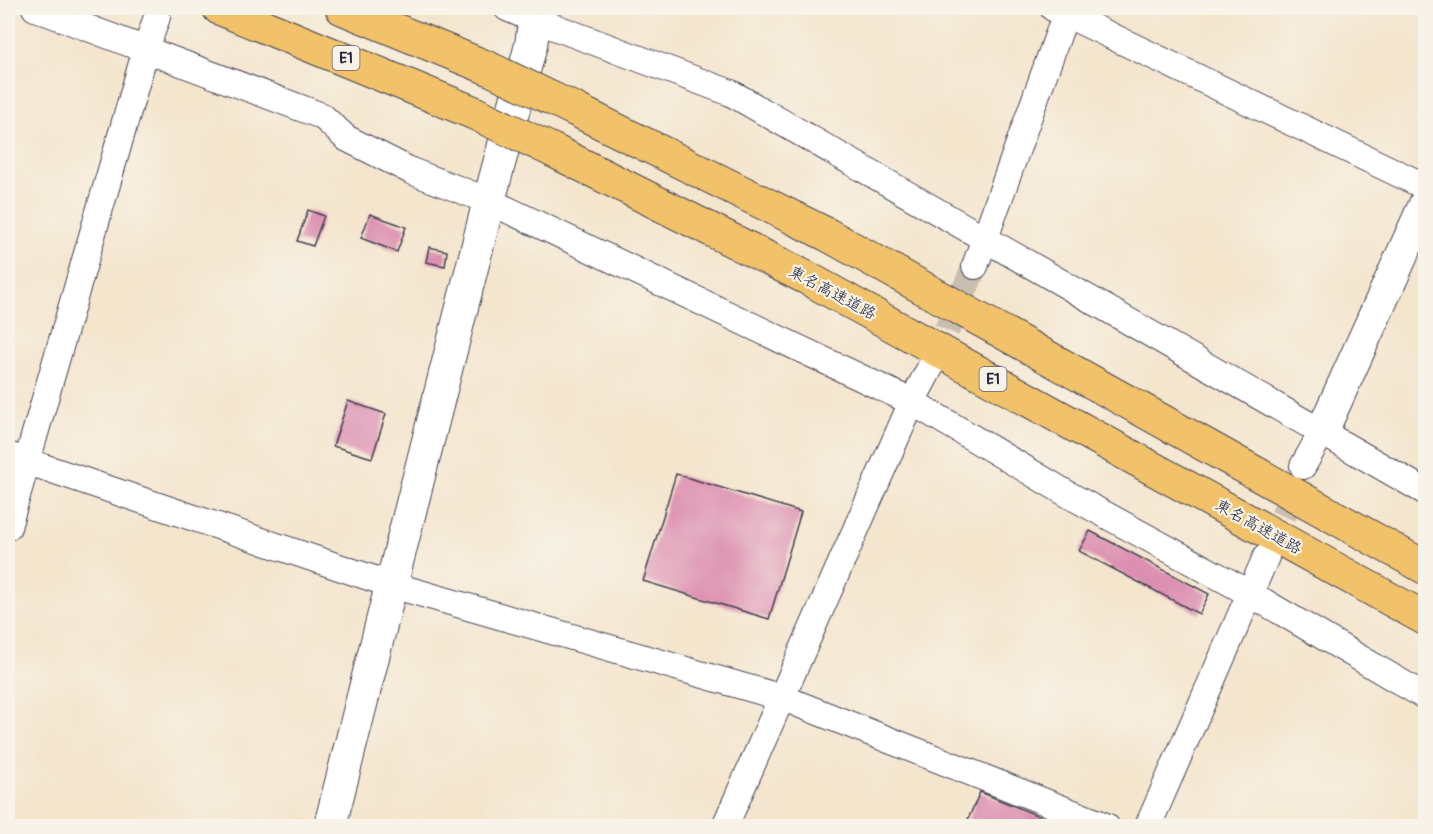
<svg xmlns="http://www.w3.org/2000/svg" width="1433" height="834" font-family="Pangolin,'Klee One',sans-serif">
  <rect width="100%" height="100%" fill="#f7f3e8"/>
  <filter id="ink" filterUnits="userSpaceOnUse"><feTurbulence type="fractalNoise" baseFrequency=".0167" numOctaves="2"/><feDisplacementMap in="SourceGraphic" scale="12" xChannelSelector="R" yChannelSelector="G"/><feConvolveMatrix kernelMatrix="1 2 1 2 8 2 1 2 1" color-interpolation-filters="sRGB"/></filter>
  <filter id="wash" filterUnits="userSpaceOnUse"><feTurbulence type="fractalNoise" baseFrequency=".008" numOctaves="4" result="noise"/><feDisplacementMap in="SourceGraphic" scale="24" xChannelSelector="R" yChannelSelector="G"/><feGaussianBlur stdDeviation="1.35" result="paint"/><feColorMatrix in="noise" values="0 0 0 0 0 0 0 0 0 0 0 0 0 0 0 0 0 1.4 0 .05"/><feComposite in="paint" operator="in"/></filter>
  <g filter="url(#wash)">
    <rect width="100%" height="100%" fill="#f4e5cd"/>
    <g id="blocks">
      <g fill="#dc8fb0">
        <polygon points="308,210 324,216 313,246 297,241"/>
        <polygon points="370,214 406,227 397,252 361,238"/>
        <polygon points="429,247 447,251 445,266 426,262"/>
        <polygon points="348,401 386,414 372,458 333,446"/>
        <polygon points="676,474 801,512 769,619 643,581"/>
        <polygon points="1090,531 1209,594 1199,614 1079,551"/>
        <polygon points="980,792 1063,826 965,826"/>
      </g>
    </g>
  </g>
  <g filter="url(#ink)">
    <use href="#blocks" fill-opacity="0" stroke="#423f51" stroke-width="1.5"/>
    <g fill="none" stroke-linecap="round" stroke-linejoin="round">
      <g stroke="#cabeb0" stroke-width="26" stroke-dasharray="26 13" stroke-linecap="butt">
        <polyline points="931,366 975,266"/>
        <polyline points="1268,552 1299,478"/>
      </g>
      <defs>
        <g id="minor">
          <polyline points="35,8 322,116 346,138 411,171 489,201 912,402 1071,496 1249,593 1426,697"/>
          <polyline points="507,8 533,19 731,93 1426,492"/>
          <polyline points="1053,8 1426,187"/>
          <polyline points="975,266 1066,13"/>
          <polyline points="8,455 392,585 783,698 1106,826"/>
          <polyline points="1303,466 1321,434"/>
          <polyline points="8,527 146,49 157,17"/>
          <polyline points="725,826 912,402 931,366"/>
          <polyline points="1148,826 1266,557"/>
        </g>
        <g id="tertiary">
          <polyline points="1321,434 1426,202"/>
          <polyline points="330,826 489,201 531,45 536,8"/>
        </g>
        <g id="motorway">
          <polyline points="219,8 472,112"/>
          <polyline points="342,8 488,68"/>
          <polyline points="574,109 828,235 1426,568"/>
          <polyline points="554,151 807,278 1426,619"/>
        </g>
      </defs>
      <use href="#minor" stroke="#423f51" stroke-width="28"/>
      <use href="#tertiary" stroke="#423f51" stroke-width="34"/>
      <use href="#motorway" stroke="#423f51" stroke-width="35"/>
      <use href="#minor" stroke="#fff" stroke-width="26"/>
      <use href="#tertiary" stroke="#fff" stroke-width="32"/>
      <use href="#motorway" stroke="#f2c26a" stroke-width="33"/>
      <defs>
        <g id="motorway-bridge">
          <polyline points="488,68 574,109"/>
          <polyline points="472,112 554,151"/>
        </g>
      </defs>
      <use href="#motorway-bridge" stroke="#423f51" stroke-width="35" stroke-linecap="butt"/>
      <use href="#motorway-bridge" stroke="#f2c26a" stroke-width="33"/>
    </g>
  </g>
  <g text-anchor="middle" stroke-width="4.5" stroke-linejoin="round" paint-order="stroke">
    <g fill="#f7f3e8" stroke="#62616f" stroke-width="1.5">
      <rect x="332.5" y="46" width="27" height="24" rx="4.5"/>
      <rect x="979.5" y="367" width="27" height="24" rx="4.5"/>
    </g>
    <g font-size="15" font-weight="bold" fill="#22223b">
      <text x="346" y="63">E1</text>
      <text x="993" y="384">E1</text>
    </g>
    <g font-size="16" fill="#22223b" stroke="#f7f3e8">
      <text transform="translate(833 292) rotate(28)" y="6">東名高速道路</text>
      <text transform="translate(1259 526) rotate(29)" y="6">東名高速道路</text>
    </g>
  </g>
  <rect width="1433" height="834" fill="none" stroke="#f7f3e8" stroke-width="30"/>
</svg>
